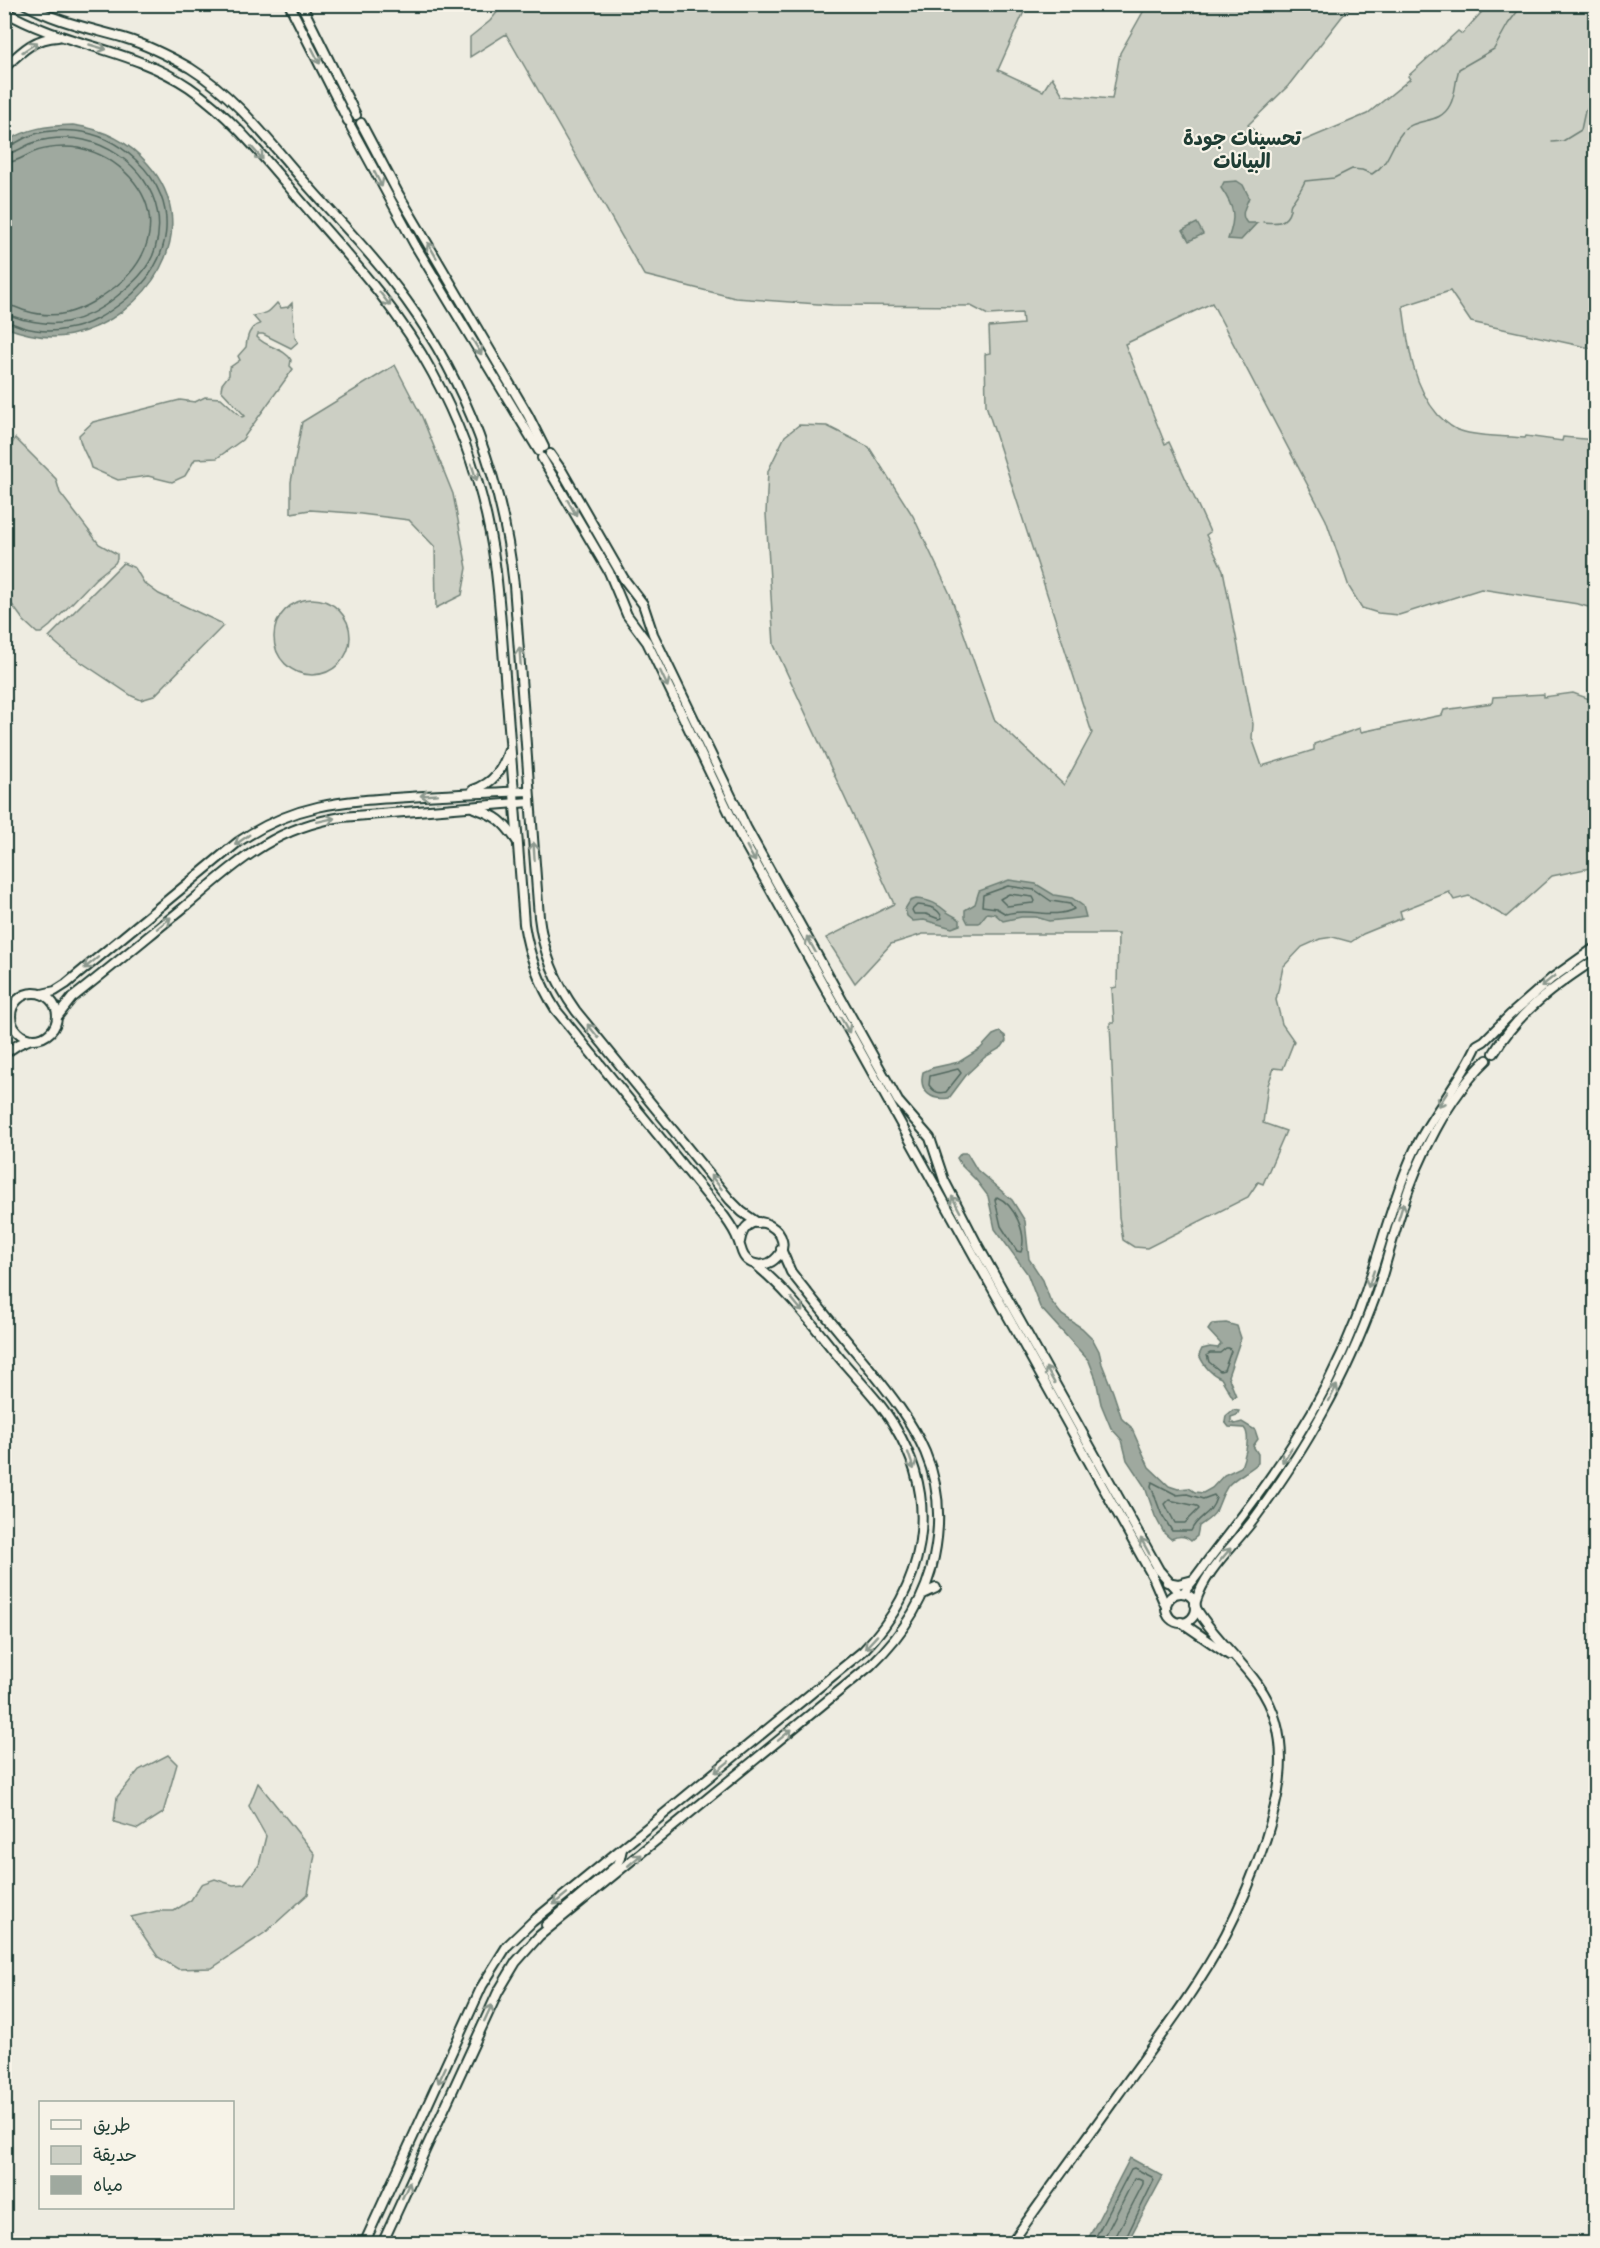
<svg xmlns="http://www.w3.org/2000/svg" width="1600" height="2248" font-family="'Patrick Hand','Playpen Sans Arabic',sans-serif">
  <rect width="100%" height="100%" fill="#eeece1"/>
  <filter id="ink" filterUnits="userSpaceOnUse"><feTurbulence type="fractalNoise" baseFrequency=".0167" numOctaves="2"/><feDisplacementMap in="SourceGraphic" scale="12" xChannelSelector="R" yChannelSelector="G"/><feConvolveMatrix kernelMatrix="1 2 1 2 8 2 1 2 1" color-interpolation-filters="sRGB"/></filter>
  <g filter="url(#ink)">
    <g fill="#cccfc4" stroke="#76867c" stroke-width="1.5">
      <path d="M 503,5 L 1027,5 L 998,70 L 1043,91 L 1052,77 L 1063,95 L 1112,99 L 1120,53 L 1147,5 L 1351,5 L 1288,86 L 1248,125 L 1270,145 L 1303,141 L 1367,114 L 1410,79 L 1408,76 L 1458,31 L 1462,34 L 1488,5 L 1595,5 L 1595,349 L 1471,322 L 1450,291 L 1403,306 C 1408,344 1412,385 1438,415 C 1444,421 1452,429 1461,431 C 1479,437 1506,436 1525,438 L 1526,436 L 1562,441 L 1563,437 L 1595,440 L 1595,609 L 1578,604 L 1481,589 L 1399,615 L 1378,613 L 1362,608 L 1349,587 L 1326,520 L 1212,303 L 1125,344 L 1165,444 L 1169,442 L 1210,532 L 1206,535 L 1223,570 L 1253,724 L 1252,738 L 1262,766 L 1314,750 L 1314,744 L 1360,728 L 1361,732 L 1442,715 L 1444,710 L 1492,703 L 1493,697 L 1544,694 L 1544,697 L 1573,693 L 1595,701 L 1595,867 L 1552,876 L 1506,917 L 1469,896 L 1454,900 L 1449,892 L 1400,911 L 1402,918 L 1363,934 L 1351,942 L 1333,937 L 1320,939 L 1302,947 L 1283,967 L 1276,1000 L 1282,1024 L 1294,1041 L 1283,1069 L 1274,1068 L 1268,1085 L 1263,1123 L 1286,1131 L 1263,1184 L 1258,1182 L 1248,1197 L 1147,1248 L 1134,1247 L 1123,1240 L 1119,1217 L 1110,1023 L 1114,1023 L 1112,988 L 1117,987 L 1118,934 L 923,934 L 891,944 L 855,983 L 826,938 L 894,904 L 774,645 L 766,514 L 768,471 L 785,436 L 799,425 L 827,426 L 869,447 L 913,516 L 950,594 L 994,719 L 1064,785 L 1092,733 L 986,405 L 985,354 L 990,353 L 989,327 L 1023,324 L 1022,313 L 988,315 L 971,306 L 832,305 L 735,298 L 644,275 L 506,34 L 470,57 L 470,37 L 490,21 Z"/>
      <path d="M 277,303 L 281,308 L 288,307 L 292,303 L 295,338 L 298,342 L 291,348 L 263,334 L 258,334 L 257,337 C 266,348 285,348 291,360 L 290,366 L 293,369 L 242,440 L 217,458 L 195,459 L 185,476 L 172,482 L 148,476 L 118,480 L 91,468 C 88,455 80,448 79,435 L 93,422 L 180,400 L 195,402 L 205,397 L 221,398 L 242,417 L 245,416 L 221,390 L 222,384 L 229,375 L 229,368 L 240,360 L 238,356 L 246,347 C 247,337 249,327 260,324 L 253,316 C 268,313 267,314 277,303 Z"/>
      <polygon points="395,365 422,417 453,494 467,568 462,595 436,608 435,547 409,520 353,513 310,510 291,513 291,482 302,422"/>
      <polygon points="15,438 56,479 60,493 99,544 117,554 117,559 115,563 95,579 50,626 41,633 37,633 24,621 5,595 5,454 8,452"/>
      <polygon points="123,563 135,568 144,583 159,594 221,623 223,626 154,696 141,700 132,696 66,652 49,637"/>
      <circle cx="312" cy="637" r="38"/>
      <polygon points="168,1755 177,1764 163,1813 138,1829 114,1822 117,1797 139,1770"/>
      <polygon points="258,1783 315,1854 308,1894 266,1932 212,1968 178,1969 158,1957 131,1917 157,1911 174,1911 191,1900 201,1884 215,1879 233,1885 244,1884 259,1865 266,1836 249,1806"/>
    </g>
    <g fill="#9fa99f" stroke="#6c7e74" stroke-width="1.5">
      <path d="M 73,125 C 103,129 128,141 148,164 C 207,231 147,318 71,335 C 49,340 26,335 5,327 L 5,142 C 29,128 45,126 73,125 Z"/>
      <path d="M 1237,181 L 1243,185 L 1249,197 C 1246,207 1239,214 1247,223 L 1257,223 L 1241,240 L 1228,239 C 1236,217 1235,208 1221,188 L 1224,182 Z"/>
      <polygon points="1197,223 1203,234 1189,241 1183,230"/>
      <polygon points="1009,880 1036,884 1054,895 1072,898 1083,906 1086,917 1049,921 1036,917 1021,917 1003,921 995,914 987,913 979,923 968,923 965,917 965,910 975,904 979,891"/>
      <path d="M 916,899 C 930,900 938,904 947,912 C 951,915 956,916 960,920 L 960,925 L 952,928 L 924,920 L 913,921 L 907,916 L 905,909 L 910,901 Z"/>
      <path d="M 1000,1032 L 1005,1036 L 1006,1041 L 1002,1047 L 985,1057 L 967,1074 L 949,1098 C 932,1101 918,1092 923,1072 L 932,1068 L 959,1062 L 980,1049 L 993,1035 Z"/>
      <path d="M 961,1153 L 967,1153 L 977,1170 L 1012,1200 L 1025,1221 L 1029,1259 L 1043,1280 L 1050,1300 L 1062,1315 L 1082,1328 L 1092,1338 L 1099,1351 L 1102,1364 L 1113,1392 L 1122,1419 L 1131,1427 L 1149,1467 L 1169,1486 L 1178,1489 L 1189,1488 L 1195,1492 L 1203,1493 L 1212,1488 L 1224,1475 L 1241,1467 C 1245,1456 1251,1436 1244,1428 L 1229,1427 L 1225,1422 L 1226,1416 L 1233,1410 L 1239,1411 L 1237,1415 L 1231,1417 L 1231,1422 L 1235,1424 L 1242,1422 L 1255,1430 L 1258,1439 L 1253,1446 L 1258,1454 L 1258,1463 C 1249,1472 1234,1477 1227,1487 C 1214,1507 1224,1510 1199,1526 L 1197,1536 L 1191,1541 C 1185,1535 1179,1535 1171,1539 L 1164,1533 L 1155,1516 L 1145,1487 L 1127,1460 L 1122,1440 L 1111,1428 L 1101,1404 L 1096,1379 L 1089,1361 L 1040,1307 L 1027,1273 L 995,1229 L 988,1196 L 976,1180 L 961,1165 L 957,1158 Z"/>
      <path d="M 1226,1323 L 1237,1326 L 1241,1338 L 1228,1376 L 1236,1396 L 1233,1398 L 1221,1378 C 1210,1374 1204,1366 1199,1355 L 1202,1349 L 1210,1347 L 1218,1348 L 1221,1344 L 1208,1330 L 1212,1324 Z"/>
      <polygon points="1130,2158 1163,2176 1127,2243 1086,2243"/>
    </g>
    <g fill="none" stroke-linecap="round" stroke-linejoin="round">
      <g stroke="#52685f" stroke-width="1.5">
        <path d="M 4,147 C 14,146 21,139 29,136 C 43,131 60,130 75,131 C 98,133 119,144 136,160 C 183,204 172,264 124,301 C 107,314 89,326 67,329 C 53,332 36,331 22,327 C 16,325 11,322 4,322"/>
        <path d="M 4,154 C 14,154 21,148 30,144 C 45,138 68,136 84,140 C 132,151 171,198 155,249 C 149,270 132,284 116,297 C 102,309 85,318 67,322 C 54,325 39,323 26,320 C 19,319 12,315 4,314"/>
        <path d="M 4,163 C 16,163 24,156 34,152 C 47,147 65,146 79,148 C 99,152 116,162 130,177 C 163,214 152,258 115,287 C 100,298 86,308 67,313 C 54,316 39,315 26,311 C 19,309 13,305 4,305"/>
        <path d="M 1008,886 L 1035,890 L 1051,901 L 1070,904 L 1074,909 C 1052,920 1031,907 1006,914 L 996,908 L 982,906 L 983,895 Z"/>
        <polygon points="1009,894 1033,897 1035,901 1033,903 1007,906 1000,899"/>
        <path d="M 917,905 C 927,906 939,907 942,918 L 939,919 L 926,914 L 914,914 L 912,910 Z"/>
        <path d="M 958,1069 L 961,1073 L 946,1092 C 938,1094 934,1092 929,1085 L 930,1076 Z"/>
        <path d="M 997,1197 C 1014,1204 1028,1234 1021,1252 L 1017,1251 L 1001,1226 L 995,1200 Z"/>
        <polygon points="1226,1348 1229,1348 1231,1351 1224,1370 1220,1371 1209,1362 1207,1355 1210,1353 1220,1353"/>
        <path d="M 1152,1482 L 1177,1495 L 1187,1494 L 1203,1499 L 1214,1495 L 1216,1498 C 1211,1516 1198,1515 1191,1531 L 1172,1531 L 1161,1513 L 1151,1486 Z"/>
        <polygon points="1169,1500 1197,1506 1199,1509 1185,1523 1175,1523 1165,1504"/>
        <polyline points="1092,2244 1131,2169 1134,2168 1152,2177 1154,2180 1123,2244"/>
        <polyline points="1101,2244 1134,2179 1138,2178 1143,2180 1143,2184 1116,2236 1115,2244"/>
      </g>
      <g stroke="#6c7e74" stroke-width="1.5">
        <polyline points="1552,142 1563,141 1581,130 1585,111 1596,101"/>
        <path d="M 1263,222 C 1275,223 1286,225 1290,210 C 1290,206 1290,204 1293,201 C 1298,194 1301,190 1305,181 L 1334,178 L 1352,169 L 1362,170 L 1372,174 C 1390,163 1389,149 1401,134 C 1414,115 1439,127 1450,105 C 1456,94 1455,81 1459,69 L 1494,49 L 1508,24 L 1523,4"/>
      </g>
      <defs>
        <g id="minor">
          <path d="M 25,4 C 56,22 90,28 124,38 C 147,45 169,56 190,68 C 235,96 268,140 302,179 C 337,219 375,257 406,300 C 467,384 503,482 514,585 L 539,917 C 543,953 555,982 576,1011 L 730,1200 L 742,1212 L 758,1223"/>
          <polyline points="289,4 348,121"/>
          <polyline points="301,4 356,115"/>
          <path d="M 4,11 C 63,46 131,48 189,87 C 236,119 275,172 312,214 C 357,265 401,314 433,374 C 465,433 486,498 495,564 C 501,609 503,655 507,701 C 512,775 518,849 524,924 C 529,956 539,983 556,1010 L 724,1216 C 729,1223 735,1231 738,1240 C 742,1249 741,1258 752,1263 C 759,1266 768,1265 774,1260 C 804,1236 746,1199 740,1242"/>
          <path d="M 4,68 C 21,52 34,38 58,37"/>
          <polyline points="361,123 399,195 528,415 544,447"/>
          <polyline points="351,127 415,245 539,451"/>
          <polyline points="550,454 562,471 624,579 643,604 653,634 747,829 898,1101 930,1138 944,1180 977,1244 1159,1570 1179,1593"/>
          <polyline points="542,458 609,572 627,615 647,642 739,833 1153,1577 1166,1607"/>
          <path d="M 473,790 C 494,783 502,770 509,750"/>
          <path d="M 474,808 C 497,816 503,821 517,841"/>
          <circle cx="34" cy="1016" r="23"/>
          <path d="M 42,994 L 55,991 L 66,984 L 238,842 C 296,803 342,801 409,797 C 449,794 489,793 529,791"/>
          <path d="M 57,1017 L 72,998 C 109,969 145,939 182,909 C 235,865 271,828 342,817 L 530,802"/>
          <polyline points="4,1031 11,1020"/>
          <path d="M 1494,1053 C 1517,1013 1557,984 1596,959"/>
          <polyline points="4,1054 19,1044 31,1039"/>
          <polyline points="1167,1582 1178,1584 1193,1580"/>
          <path d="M 1183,1593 C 1195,1579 1205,1564 1216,1550 C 1274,1476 1321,1410 1355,1322 C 1376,1268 1388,1212 1411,1158 C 1428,1118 1460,1084 1477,1045 L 1484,1041 L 1510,1015 L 1551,979 L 1596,947"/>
          <circle cx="1181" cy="1608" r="15"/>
          <polyline points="923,1594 936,1588"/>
          <path d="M 1195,1604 C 1205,1570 1233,1547 1254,1519 C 1279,1485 1303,1449 1323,1412 C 1345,1373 1362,1333 1377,1292 C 1386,1264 1393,1236 1402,1209 C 1418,1158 1448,1097 1487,1060"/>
          <polyline points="1181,1622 1229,1655"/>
          <polyline points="546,1925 616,1866 620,1858 622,1849"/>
          <path d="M 364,2244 L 482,1986 L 507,1946 L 532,1922 L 863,1651 C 924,1588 942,1504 895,1427 C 880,1401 857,1379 838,1356 C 812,1324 788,1291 756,1265"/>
          <path d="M 382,2244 L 498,1992 L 516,1962 L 539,1936 L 871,1665 C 902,1635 926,1600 934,1557 C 951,1473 916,1426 866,1364 C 841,1334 815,1303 791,1272 L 781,1249"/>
          <path d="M 1011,2244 C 1046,2194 1082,2145 1117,2096 C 1155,2043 1196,1991 1226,1934 C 1242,1903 1255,1871 1266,1838 C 1278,1800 1287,1761 1276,1722 C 1263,1674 1220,1649 1196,1608"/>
        </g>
      </defs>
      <use href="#minor" stroke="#1f3d34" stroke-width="12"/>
      <use href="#minor" stroke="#f7f3e8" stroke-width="8"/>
    </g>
    <defs><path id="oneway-shaft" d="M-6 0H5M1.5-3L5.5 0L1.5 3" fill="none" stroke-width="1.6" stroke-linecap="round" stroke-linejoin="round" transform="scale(1.5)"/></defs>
    <g stroke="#8b988e">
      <use href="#oneway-shaft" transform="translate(30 47) rotate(-33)"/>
      <use href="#oneway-shaft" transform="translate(98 47) rotate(16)"/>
      <use href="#oneway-shaft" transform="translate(316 56) rotate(63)"/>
      <use href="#oneway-shaft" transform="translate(257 153) rotate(48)"/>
      <use href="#oneway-shaft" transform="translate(378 179) rotate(63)"/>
      <use href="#oneway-shaft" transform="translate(432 250) rotate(-120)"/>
      <use href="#oneway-shaft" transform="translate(385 299) rotate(53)"/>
      <use href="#oneway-shaft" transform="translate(477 347) rotate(59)"/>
      <use href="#oneway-shaft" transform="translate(474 472) rotate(72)"/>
      <use href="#oneway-shaft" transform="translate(572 508) rotate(60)"/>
      <use href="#oneway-shaft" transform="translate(520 656) rotate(-94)"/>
      <use href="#oneway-shaft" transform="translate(664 679) rotate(65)"/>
      <use href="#oneway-shaft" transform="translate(429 795) rotate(176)"/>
      <use href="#oneway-shaft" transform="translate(326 820) rotate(-12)"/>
      <use href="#oneway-shaft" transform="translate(242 840) rotate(145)"/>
      <use href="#oneway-shaft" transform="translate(534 851) rotate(-94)"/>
      <use href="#oneway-shaft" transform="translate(751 854) rotate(61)"/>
      <use href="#oneway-shaft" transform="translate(164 923) rotate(-39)"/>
      <use href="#oneway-shaft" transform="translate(811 944) rotate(-119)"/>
      <use href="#oneway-shaft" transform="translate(91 963) rotate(141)"/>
      <use href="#oneway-shaft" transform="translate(1548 981) rotate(141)"/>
      <use href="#oneway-shaft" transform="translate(845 1025) rotate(61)"/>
      <use href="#oneway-shaft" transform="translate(593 1031) rotate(-129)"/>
      <use href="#oneway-shaft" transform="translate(1443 1099) rotate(123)"/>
      <use href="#oneway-shaft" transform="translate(716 1182) rotate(-129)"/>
      <use href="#oneway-shaft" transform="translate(956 1204) rotate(-118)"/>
      <use href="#oneway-shaft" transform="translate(1401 1211) rotate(-73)"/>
      <use href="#oneway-shaft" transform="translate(1371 1279) rotate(109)"/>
      <use href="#oneway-shaft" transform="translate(797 1305) rotate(51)"/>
      <use href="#oneway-shaft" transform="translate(1050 1375) rotate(-119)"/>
      <use href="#oneway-shaft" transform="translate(1333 1393) rotate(-63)"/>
      <use href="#oneway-shaft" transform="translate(1287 1455) rotate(123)"/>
      <use href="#oneway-shaft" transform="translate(911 1461) rotate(71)"/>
      <use href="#oneway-shaft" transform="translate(1145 1546) rotate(-119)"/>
      <use href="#oneway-shaft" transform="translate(1225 1555) rotate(-50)"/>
      <use href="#oneway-shaft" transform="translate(871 1642) rotate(133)"/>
      <use href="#oneway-shaft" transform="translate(785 1735) rotate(-39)"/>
      <use href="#oneway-shaft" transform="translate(722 1767) rotate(141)"/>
      <use href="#oneway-shaft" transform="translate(635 1860) rotate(-40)"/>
      <use href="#oneway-shaft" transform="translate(560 1899) rotate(141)"/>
      <use href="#oneway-shaft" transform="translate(488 2013) rotate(-65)"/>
      <use href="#oneway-shaft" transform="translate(442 2075) rotate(115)"/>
      <use href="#oneway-shaft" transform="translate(406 2190) rotate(-65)"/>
    </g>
  </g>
  <g text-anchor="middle" stroke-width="4.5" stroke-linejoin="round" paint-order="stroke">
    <g font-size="20" font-weight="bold" fill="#1f3d34" stroke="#f7f3e8">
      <text x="1242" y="145">تحسينات جودة<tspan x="1242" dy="23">البيانات</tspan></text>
    </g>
  </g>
  <rect width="1600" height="2248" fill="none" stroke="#f7f3e8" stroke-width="24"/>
  <rect x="12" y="12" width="1576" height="2224" fill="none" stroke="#1f3d34" stroke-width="2" filter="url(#ink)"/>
  <rect x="39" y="2101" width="195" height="108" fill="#f7f3e8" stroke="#a1aaa0" stroke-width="1.5"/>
  <rect x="51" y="2120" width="30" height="9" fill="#f7f3e8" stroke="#a1aaa0" stroke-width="1.5"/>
  <text x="93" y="2131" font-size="18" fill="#1f3d34">طريق</text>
  <rect x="51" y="2146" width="30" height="18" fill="#cccfc4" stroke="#a1aaa0" stroke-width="1.5"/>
  <text x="93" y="2161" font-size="18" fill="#1f3d34">حديقة</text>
  <rect x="51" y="2176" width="30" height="18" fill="#9fa99f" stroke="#a1aaa0" stroke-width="1.5"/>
  <text x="93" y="2191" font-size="18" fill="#1f3d34">مياه</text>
</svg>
